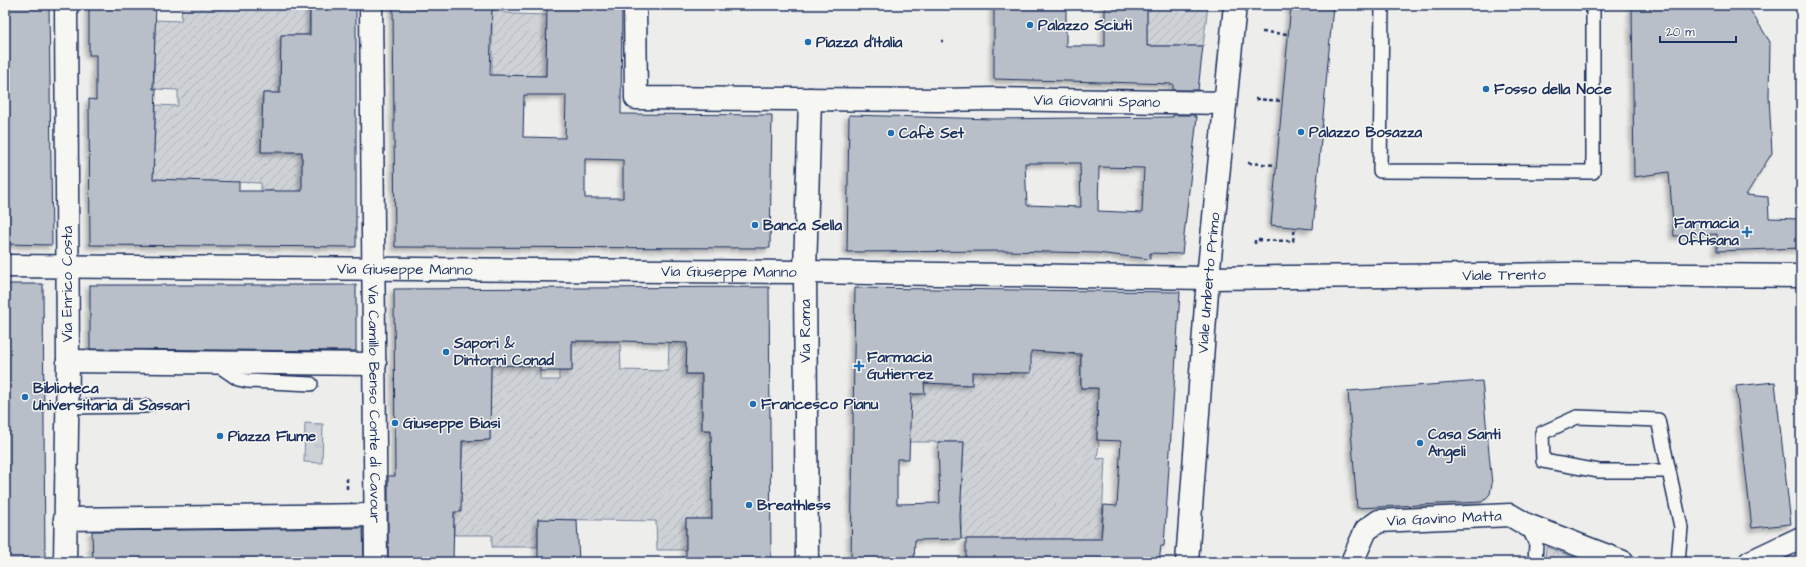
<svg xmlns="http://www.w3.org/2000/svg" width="1806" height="567" font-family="'Architects Daughter',sans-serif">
  <defs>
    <pattern id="grass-tufts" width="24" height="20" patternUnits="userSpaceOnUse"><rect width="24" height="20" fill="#ced2d7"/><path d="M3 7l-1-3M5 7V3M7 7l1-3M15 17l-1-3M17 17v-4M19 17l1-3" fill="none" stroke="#b0b5bb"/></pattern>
    <pattern id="forest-crowns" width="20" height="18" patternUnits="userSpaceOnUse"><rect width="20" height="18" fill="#ced2d7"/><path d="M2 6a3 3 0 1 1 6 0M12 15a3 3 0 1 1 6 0" fill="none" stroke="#b0b5bb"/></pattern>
    <pattern id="garden-furrows" width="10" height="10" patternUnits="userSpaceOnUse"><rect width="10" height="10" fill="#ced2d7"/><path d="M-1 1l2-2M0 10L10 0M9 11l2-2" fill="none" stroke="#b0b5bb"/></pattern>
    <filter id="shadow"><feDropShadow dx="-3.5" dy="3.5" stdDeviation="2" flood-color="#0004"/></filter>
  </defs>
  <rect width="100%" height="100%" fill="#edeeec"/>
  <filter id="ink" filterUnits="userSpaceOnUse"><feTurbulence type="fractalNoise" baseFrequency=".025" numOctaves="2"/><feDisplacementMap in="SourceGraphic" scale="8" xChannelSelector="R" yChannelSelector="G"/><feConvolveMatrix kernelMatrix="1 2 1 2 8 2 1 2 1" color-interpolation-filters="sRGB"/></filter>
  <g filter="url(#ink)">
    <polygon fill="url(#grass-tufts)" stroke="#74809a" points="305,423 323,424 322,463 304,462"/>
    <polygon fill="url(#forest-crowns)" stroke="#74809a" points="1546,547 1586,562 1545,562"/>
    <g fill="url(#garden-furrows)" stroke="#74809a">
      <polygon points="182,5 310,5 309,35 281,35 280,93 263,93 261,151 302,152 302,164 315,212 277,191 261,191 261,183 153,179 156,105 178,106 178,90 154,89 155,20 181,21"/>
      <polygon points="1147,5 1208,5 1203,46 1147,46"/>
      <polygon points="492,10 514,14 547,15 546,76 492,75"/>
      <polygon points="1031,338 1049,339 1049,352 1072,354 1081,356 1081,388 1099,388 1097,440 1099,443 1097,459 1105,458 1101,539 961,539 961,502 964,442 901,442 911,394 924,394 924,383 972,385 972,372 1018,373"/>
      <polygon points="540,341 540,380 559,380 559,371 572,371 572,341 620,341 621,370 668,371 669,342 687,342 686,374 702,374 702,430 711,430 712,519 686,519 686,550 657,550 656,521 538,519 538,547 492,547 492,535 454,535 454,512 461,480 463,441 490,440 491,365 506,365"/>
    </g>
    <g fill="#b9bfc8" stroke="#1b2f5e" fill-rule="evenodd" filter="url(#shadow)">
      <polygon points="5,5 49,5 52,245 5,244"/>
      <polygon points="89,5 156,5 153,89 156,89 153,179 239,182 239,191 302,191 302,152 261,152 263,93 280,93 281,35 310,35 310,5 356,5 356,247 90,245 89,99 96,100 96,55 89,55"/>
      <path d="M 393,5 L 492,5 L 490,75 L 546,76 L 547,5 L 622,5 L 621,114 L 772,115 L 770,248 L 395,247 ZM 524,95 L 566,95 L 565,138 L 523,137 ZM 585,159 L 623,160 L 623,198 L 585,198 Z"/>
      <polygon points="994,5 1066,5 1066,46 1105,46 1105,5 1147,5 1147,46 1203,46 1198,90 1173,90 1173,84 994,79"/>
      <polygon points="1291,5 1333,5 1313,229 1271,225"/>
      <polygon points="1632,5 1747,5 1770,42 1769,96 1772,153 1746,195 1768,197 1769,218 1801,219 1801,248 1717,251 1717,234 1674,236 1669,172 1634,177"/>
      <path d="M 849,115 L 993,119 L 1173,117 L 1173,115 L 1195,115 L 1195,117 L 1197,117 L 1182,254 L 1150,253 L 1150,259 L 1097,253 L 1007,251 L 847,252 ZM 1025,163 L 1080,163 L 1081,207 L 1027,205 ZM 1099,167 L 1144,168 L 1142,213 L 1098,211 Z"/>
      <polygon points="5,284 43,284 45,562 5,562"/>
      <polygon points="90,285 356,285 356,351 90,349"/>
      <polygon points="769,287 771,562 686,562 686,519 712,519 711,430 702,430 702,374 686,374 687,343 620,341 572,341 572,371 540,371 540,366 491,365 490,440 462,441 461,512 454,512 453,562 388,562 388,476 395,476 394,289"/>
      <polygon points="855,288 1180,292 1164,546 1161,546 1159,562 966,562 966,539 1101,539 1104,505 1117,506 1121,441 1097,440 1098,388 1081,388 1081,354 1031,351 1031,373 972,372 972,385 924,383 925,394 911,394 909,459 897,459 897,504 940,503 938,442 964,442 960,516 961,539 915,540 914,562 851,562"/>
      <polygon points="1482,381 1492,484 1490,494 1482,502 1357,508 1348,391"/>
      <polygon points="1775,382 1791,524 1752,528 1736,386"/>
      <polygon points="538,519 577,520 579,562 538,562"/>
      <polygon points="363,528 364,562 93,562 92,531"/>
    </g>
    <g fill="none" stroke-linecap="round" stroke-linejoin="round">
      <defs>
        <g id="service">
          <polyline points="1382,5 1380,171 1593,172 1593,5"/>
          <polyline points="216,364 238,379 247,381 311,384"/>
          <polyline points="67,407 146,406"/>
          <polyline points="1669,471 1599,471 1543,461 1542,433 1577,417 1658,420 1681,527 1678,562"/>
          <polyline points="1527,525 1536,544 1535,562"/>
        </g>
        <g id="minor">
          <path id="s1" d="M 371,5 L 376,562"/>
          <path id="s2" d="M 635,5 L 636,98 L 938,100 L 995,99 L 1224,103"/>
          <polyline points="68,361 375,364"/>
          <polyline points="65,519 375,515"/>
          <polyline points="65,562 68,361 66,5"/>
          <polyline points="807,562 805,272 810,99"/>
          <path id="s3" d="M 1352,562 L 1366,530 L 1379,521 L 1510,515 L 1527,525 L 1623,562"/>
          <polyline points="1750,562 1801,538"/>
        </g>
        <g id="tertiary">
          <path id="s4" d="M 5,266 L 805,272 L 1208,278"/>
        </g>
        <g id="secondary">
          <path id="s5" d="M 1208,278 L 1567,274 L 1801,276"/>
          <path id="s6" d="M 1187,562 L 1208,278 L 1235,5"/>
        </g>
      </defs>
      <use href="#service" stroke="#1b2f5e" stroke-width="16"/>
      <use href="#minor" stroke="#1b2f5e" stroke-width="25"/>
      <use href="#tertiary" stroke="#1b2f5e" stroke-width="25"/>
      <use href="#secondary" stroke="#1b2f5e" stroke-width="25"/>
      <g stroke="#1b2f5e" stroke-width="2.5" stroke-dasharray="4 3" stroke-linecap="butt">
        <polyline points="1262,32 1288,34"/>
        <polyline points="941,41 943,41"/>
        <polyline points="1255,99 1282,101"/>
        <polyline points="1248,163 1276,165"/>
        <polyline points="1255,244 1255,240 1293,241 1295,227"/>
        <polyline points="347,489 347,475"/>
      </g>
      <use href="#service" stroke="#f6f6f2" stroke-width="13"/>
      <use href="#minor" stroke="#f6f6f2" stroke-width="22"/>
      <use href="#tertiary" stroke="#f6f6f2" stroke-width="22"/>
      <use href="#secondary" stroke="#f6f6f2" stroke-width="22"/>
    </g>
  </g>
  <g fill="#1f6fb2" stroke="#f6f6f2" stroke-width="1.5">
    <circle cx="1030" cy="25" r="4"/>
    <circle cx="808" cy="42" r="4"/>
    <circle cx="1486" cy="89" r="4"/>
    <circle cx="1301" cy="132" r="4"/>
    <circle cx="891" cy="133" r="4"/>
    <circle cx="755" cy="225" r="4"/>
    <path d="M1745 226h4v4h4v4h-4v4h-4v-4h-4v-4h4z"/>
    <circle cx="446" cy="352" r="4"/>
    <path d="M857 360h4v4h4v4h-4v4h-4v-4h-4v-4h4z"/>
    <circle cx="25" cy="397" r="4"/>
    <circle cx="753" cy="404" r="4"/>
    <circle cx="395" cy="423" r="4"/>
    <circle cx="220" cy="436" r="4"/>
    <circle cx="1420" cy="443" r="4"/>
    <circle cx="749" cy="505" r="4"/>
  </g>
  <g text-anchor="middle" stroke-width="3" stroke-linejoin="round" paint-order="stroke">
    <g font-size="15" font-weight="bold" fill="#1b2f5e" stroke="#f6f6f2" text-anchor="start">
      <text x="1038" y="30">Palazzo Sciuti</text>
      <text x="816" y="47">Piazza d'Italia</text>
      <text x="1494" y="94">Fosso della Noce</text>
      <text x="1309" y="137">Palazzo Bosazza</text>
      <text x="899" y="138">Cafè Set</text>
      <text x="1739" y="228" text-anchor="end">Farmacia<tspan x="1739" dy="17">Offisana</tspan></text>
      <text x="763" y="230">Banca Sella</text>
      <text x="454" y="348">Sapori &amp;<tspan x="454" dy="17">Dintorni Conad</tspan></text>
      <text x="867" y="362">Farmacia<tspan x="867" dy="17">Gutierrez</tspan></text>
      <text x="33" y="393">Biblioteca<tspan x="33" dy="17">Universitaria di Sassari</tspan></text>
      <text x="761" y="409">Francesco Pianu</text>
      <text x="403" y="428">Giuseppe Biasi</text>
      <text x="1428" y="439">Casa Santi<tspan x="1428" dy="17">Angeli</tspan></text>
      <text x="228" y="441">Piazza Fiume</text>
      <text x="757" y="510">Breathless</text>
    </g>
    <g font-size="15" fill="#1b2f5e" stroke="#f6f6f2">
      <text dy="5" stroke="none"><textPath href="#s2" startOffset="554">Via Giovanni Spano</textPath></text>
      <text dy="5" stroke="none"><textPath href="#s4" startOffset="400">Via Giuseppe Manno</textPath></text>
      <text dy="5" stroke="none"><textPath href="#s4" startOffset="724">Via Giuseppe Manno</textPath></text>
      <text dy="5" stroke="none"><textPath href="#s5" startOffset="296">Viale Trento</textPath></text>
      <text dy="5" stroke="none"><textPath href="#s6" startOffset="280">Viale Umberto Primo</textPath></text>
      <text transform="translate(67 284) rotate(-90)" y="5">Via Enrico Costa</text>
      <text transform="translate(805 331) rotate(-90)" y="5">Via Roma</text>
      <text dy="5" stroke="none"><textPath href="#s1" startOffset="399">Via Camillo Benso Conte di Cavour</textPath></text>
      <text dy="5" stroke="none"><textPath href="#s3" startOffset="116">Via Gavino Matta</textPath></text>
    </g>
  </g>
  <rect width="1806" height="567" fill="none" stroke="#f6f6f2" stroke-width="20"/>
  <rect x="10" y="10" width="1786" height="547" fill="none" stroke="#1b2f5e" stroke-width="1.5" filter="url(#ink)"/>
  <path d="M1660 36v6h76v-6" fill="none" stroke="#1b2f5e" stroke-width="2"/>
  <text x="1666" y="36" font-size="12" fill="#1b2f5e" stroke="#f6f6f2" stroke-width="3" paint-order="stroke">20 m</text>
</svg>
